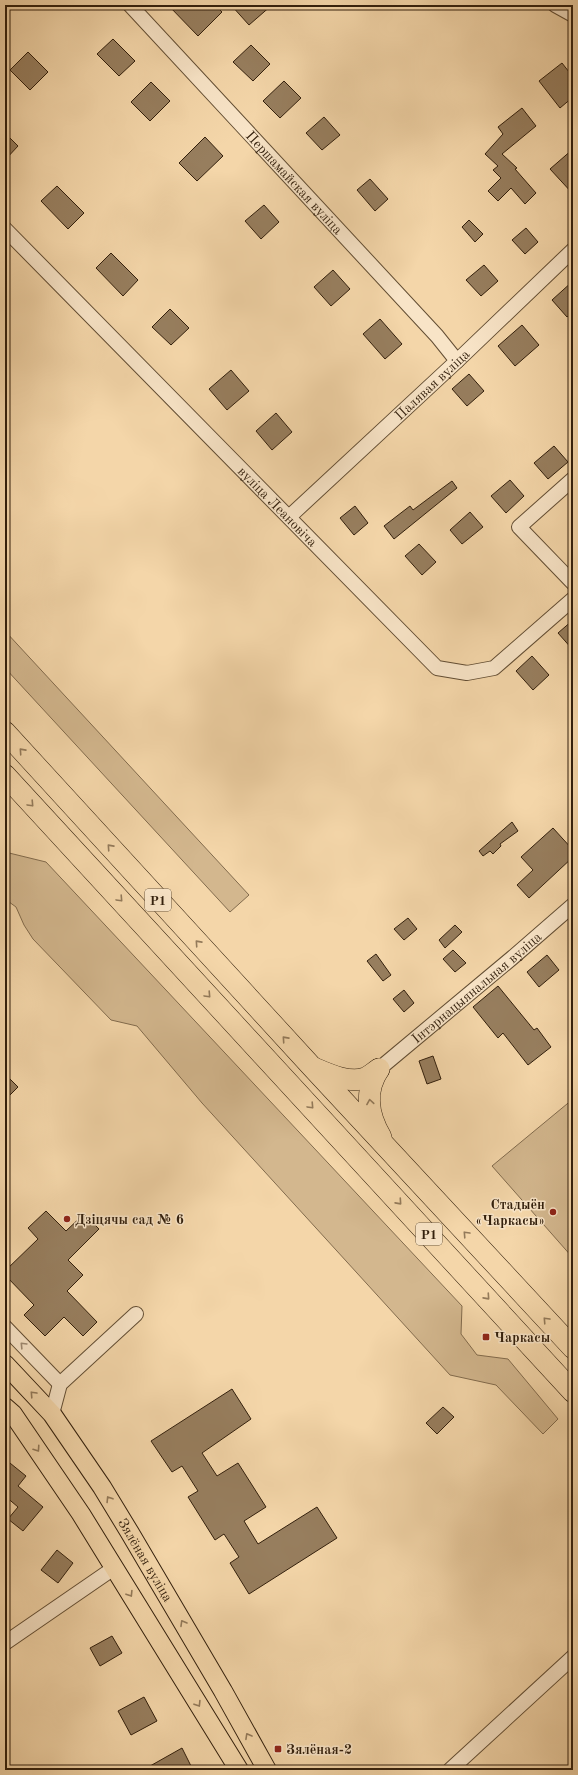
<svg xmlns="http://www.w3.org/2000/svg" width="578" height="1775" font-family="'Old Standard TT',serif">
  <rect width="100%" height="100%" fill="#f4d6a9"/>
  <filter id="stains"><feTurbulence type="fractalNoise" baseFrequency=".005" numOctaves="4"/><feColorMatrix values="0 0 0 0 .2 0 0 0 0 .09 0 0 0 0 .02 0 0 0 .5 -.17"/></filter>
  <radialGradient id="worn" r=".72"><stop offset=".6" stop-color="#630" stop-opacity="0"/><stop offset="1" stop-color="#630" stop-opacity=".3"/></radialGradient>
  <g fill="#d3b78e" stroke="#826b4d">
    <polygon points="5,631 249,895 230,912 5,668"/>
    <polygon points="5,852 46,862 462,1306 461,1334 477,1355 508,1359 558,1419 543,1434 496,1385 450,1375 202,1103 137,1026 111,1020 33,939 24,925 16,907 5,899"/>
    <polygon points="573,1099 573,1258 492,1166"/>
  </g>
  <g fill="#977e5e" stroke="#321f0c">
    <polygon points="168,5 215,5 222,12 198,36"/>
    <polygon points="231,5 272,5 249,25"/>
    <polygon points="113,39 135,61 119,76 97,54"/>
    <polygon points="251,45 270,64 253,81 233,62"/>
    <polygon points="28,52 48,72 30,90 10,70"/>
    <polygon points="562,63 573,77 573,97 560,108 539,81"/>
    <polygon points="284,81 301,98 280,118 263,101"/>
    <polygon points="151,82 170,101 150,121 131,102"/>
    <polygon points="522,108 536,126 502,154 517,168 515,169 536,193 525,204 511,188 498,201 488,191 501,178 493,170 498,166 485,154 503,134 498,127"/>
    <polygon points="324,117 340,135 322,150 306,133"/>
    <polygon points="5,133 18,146 5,160"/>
    <polygon points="205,137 223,156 197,181 179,163"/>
    <polygon points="573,149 573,194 550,169"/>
    <polygon points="370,179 388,199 375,211 357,190"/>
    <polygon points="57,186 84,213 68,229 41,201"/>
    <polygon points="264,205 279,222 261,239 245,221"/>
    <polygon points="469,220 483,234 475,242 462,227"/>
    <polygon points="526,228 538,242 525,254 512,240"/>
    <polygon points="111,253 138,280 123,296 96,268"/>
    <polygon points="484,265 498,281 481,296 466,280"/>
    <polygon points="333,270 350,289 331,306 314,287"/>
    <polygon points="573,281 573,312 567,317 552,300"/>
    <polygon points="170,309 189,328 171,345 152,327"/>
    <polygon points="380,319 402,344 385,359 363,334"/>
    <polygon points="522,325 539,345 515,366 498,346"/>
    <polygon points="231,370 249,391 227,410 209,389"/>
    <polygon points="469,374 484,391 467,406 452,389"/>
    <polygon points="276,413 292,432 272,450 256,431"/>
    <polygon points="554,446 568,462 548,479 534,463"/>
    <polygon points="510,480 524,496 506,513 491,496"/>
    <polygon points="452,481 457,488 394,539 384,526 410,506 413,510"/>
    <polygon points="355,506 368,523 354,535 340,518"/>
    <polygon points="470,512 483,527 462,544 450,530"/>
    <polygon points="419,544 436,562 422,575 405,556"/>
    <polygon points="573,620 573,650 558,633"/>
    <polygon points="532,656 549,675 533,690 516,671"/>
    <polygon points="512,822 518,831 500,844 501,846 493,854 490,851 483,856 479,851"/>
    <polygon points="553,828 573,850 573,857 529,898 517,885 533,870 521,857"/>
    <polygon points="408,918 417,929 404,940 394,929"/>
    <polygon points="455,925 462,932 445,948 439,940"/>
    <polygon points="453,950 466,963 455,972 443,959"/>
    <polygon points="376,954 391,975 383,981 367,961"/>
    <polygon points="547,955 559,970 539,987 527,972"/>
    <polygon points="498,986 534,1030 537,1028 551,1047 528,1065 503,1033 498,1038 473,1007"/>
    <polygon points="404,990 414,1003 404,1012 393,999"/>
    <polygon points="433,1056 441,1079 427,1084 419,1061"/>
    <polygon points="5,1074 18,1087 5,1100"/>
    <polygon points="46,1211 66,1231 84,1214 99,1229 68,1260 83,1275 67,1291 97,1322 83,1336 64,1317 45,1336 24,1315 34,1305 5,1275 5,1271 38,1239 28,1228"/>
    <polygon points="232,1389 251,1419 202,1453 217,1476 238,1463 266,1507 244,1521 258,1544 317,1507 337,1538 249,1594 230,1563 239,1557 224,1534 215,1540 188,1497 198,1491 182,1466 172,1472 151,1441"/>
    <polygon points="443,1407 454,1417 437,1434 426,1423"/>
    <polygon points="5,1459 26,1476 18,1486 43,1507 23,1531 8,1519 18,1507 5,1496"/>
    <polygon points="57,1550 73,1563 58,1583 41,1570"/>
    <polygon points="112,1636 122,1653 100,1666 90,1648"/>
    <polygon points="144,1697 157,1721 131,1735 118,1711"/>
    <polygon points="182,1748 193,1770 143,1770"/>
  </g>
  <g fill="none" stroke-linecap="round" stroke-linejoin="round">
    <defs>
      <g id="minor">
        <path id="s1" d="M 130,5 L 437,336 L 457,361"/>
        <polyline points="555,5 573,15"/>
        <path id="s2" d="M 5,229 L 437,668 L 467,673 L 494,668 L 573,599"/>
        <polyline points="573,479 519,527 573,583"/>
        <path id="s3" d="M 289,517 L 457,361 L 573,250"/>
        <path id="s4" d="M 379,1069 L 512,958 L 573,905"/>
        <polyline points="5,1327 60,1384"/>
        <polyline points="52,1414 60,1384 136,1314"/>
        <polyline points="5,1643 114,1568"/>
        <polyline points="450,1770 573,1657"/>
      </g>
      <g id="major">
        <path id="s5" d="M 5,1364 L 52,1414 L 102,1487 L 130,1533 L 223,1691 L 267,1770"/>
        <polyline points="5,1407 13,1414 81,1514 239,1770"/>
      </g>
      <g id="highway">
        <polyline points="5,732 312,1067 573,1348"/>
        <polyline points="5,775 573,1392"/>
        <path d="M 314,1068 C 328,1074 350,1084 365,1078 C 370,1076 374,1072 379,1069"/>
        <path d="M 379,1069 C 364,1091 368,1115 381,1137"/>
      </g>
    </defs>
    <use href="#minor" stroke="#624d33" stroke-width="16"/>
    <use href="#major" stroke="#321f0c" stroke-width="20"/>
    <use href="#highway" stroke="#321f0c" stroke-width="22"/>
    <use href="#minor" stroke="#f8e4c7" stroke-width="14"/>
    <use href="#major" stroke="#f4d6a9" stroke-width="18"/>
    <use href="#highway" stroke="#f4d6a9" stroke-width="21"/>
  </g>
  <defs><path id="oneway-chevron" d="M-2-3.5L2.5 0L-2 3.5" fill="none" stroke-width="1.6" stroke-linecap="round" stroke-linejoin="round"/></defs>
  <g stroke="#937a5a">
    <use href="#oneway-chevron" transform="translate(22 751) rotate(-132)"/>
    <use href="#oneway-chevron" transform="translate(31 804) rotate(47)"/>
    <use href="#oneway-chevron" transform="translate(110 847) rotate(-132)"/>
    <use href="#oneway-chevron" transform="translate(120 899) rotate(47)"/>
    <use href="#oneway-chevron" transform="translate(198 943) rotate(-132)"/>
    <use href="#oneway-chevron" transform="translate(208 995) rotate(47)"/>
    <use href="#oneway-chevron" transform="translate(285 1039) rotate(-132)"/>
    <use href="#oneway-chevron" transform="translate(370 1102) rotate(-99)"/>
    <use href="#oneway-chevron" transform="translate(311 1106) rotate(47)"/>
    <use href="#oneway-chevron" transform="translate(399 1202) rotate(48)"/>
    <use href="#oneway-chevron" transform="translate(466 1234) rotate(-133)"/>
    <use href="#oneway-chevron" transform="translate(487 1297) rotate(48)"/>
    <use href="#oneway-chevron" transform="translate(546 1320) rotate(-133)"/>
    <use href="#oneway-chevron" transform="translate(33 1394) rotate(-133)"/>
    <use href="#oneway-chevron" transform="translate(37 1449) rotate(56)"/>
    <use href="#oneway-chevron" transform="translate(109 1499) rotate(-122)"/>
    <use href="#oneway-chevron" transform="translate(130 1594) rotate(58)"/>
    <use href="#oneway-chevron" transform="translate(183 1623) rotate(-120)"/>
    <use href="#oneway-chevron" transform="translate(198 1704) rotate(58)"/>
    <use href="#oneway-chevron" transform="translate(248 1736) rotate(-119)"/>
  </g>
  <use stroke="#9f8b73" href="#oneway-chevron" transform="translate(23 1345) rotate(-134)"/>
  <g fill="#8f2418" stroke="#f8e4c7" stroke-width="1.5">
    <circle cx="553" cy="1212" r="4"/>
    <circle cx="67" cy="1219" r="4"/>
    <rect x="482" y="1333" width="8" height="8" rx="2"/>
    <rect x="274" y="1745" width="8" height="8" rx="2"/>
  </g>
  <g text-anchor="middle" stroke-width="3" stroke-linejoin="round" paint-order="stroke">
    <g fill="#f8e4c7" stroke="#6d5a44" stroke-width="1">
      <rect x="145" y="889" width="26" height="22" rx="3"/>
      <rect x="416" y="1223" width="26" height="22" rx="3"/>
    </g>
    <g font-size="13" font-weight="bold" fill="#321f0c">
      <text x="158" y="905">Р1</text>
      <text x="429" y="1239">Р1</text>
    </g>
    <g font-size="14" fill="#321f0c" stroke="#f8e4c7">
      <text dy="5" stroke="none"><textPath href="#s1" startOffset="242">Першамайская вуліца</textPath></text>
      <text dy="5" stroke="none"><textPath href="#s3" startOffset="195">Палявая вуліца</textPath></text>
      <text dy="5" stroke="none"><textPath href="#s2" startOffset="389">вуліца Леановіча</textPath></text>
      <text dy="5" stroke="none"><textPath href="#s4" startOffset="127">Інтэрнацыянальная вуліца</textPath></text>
      <text dy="5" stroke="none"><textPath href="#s5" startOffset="242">Зялёная вуліца</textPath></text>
    </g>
    <g font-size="14" font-weight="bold" fill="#321f0c" stroke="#f8e4c7" text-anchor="start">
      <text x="545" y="1209" text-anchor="end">Стадыён<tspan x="545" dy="16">«Чаркасы»</tspan></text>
      <text x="75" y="1224">Дзіцячы сад № 6</text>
      <text x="494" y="1342">Чаркасы</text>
      <text x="286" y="1754">Зялёная-2</text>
    </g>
  </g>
  <rect width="578" height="1775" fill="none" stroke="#f4d6a9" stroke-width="20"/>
  <rect x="6" y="6" width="566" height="1763" fill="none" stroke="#321f0c" stroke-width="2"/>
  <rect x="10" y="10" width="558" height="1755" fill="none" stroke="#321f0c"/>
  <rect width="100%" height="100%" filter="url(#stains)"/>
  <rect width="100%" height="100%" fill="url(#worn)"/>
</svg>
